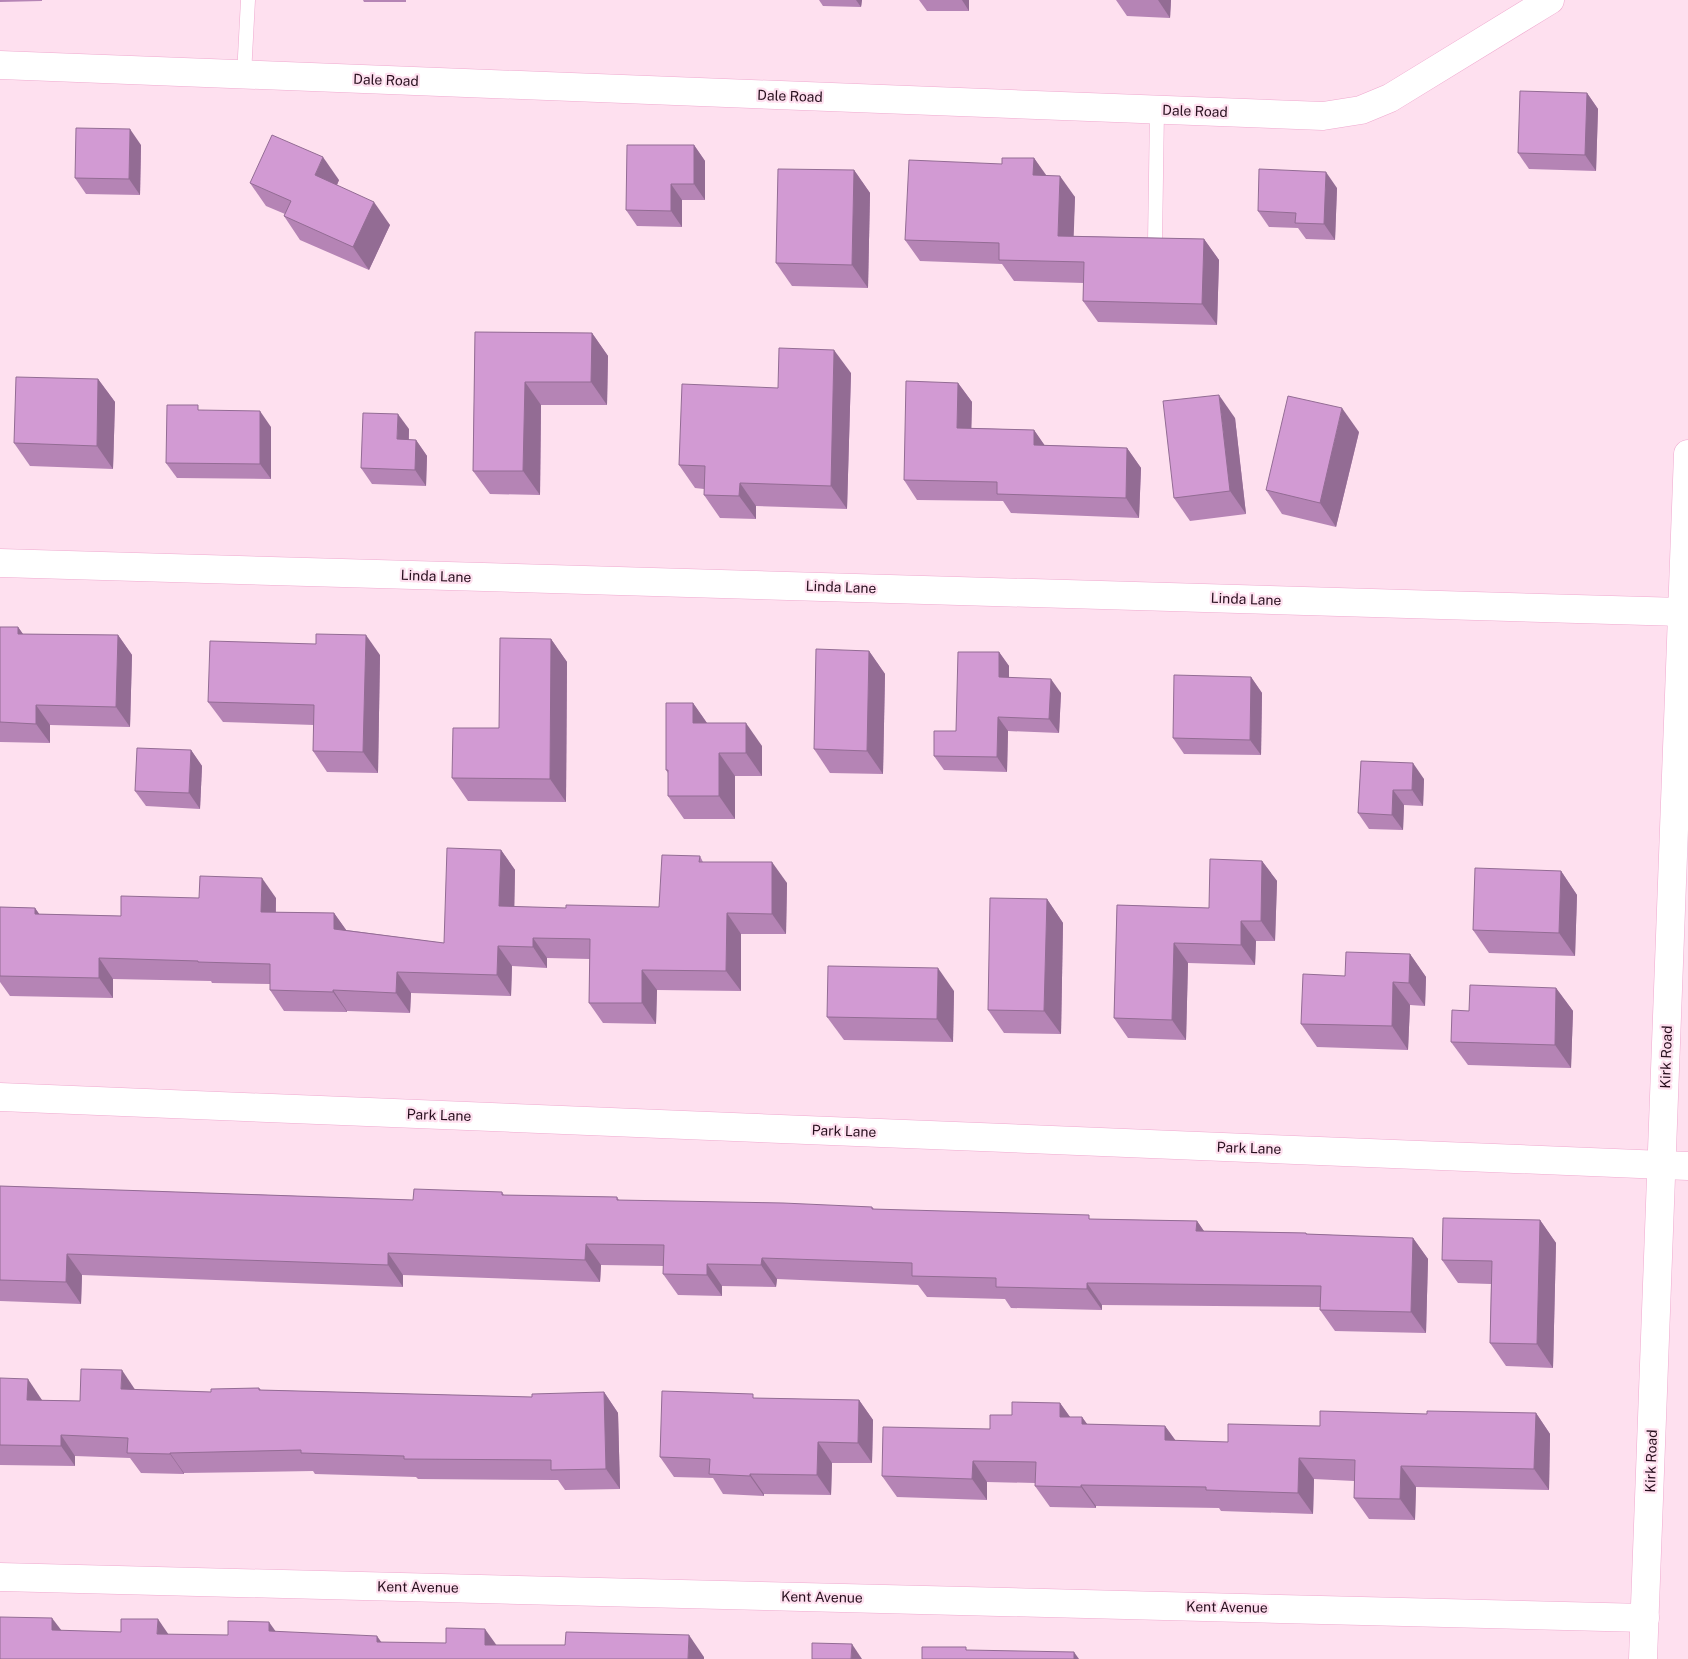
<svg xmlns="http://www.w3.org/2000/svg" width="1688" height="1659" font-family="'Public Sans',sans-serif">
  <rect width="100%" height="100%" fill="#fee0ef"/>
  <g fill="none" stroke-linecap="round" stroke-linejoin="round">
    <defs>
      <g id="service">
        <polyline points="244,75 248,0"/>
        <polyline points="1155,242 1157,110"/>
      </g>
      <g id="minor">
        <polyline points="0,65 1323,116 1361,110 1390,98 1550,0"/>
        <polyline points="0,563 1682,612"/>
        <polyline points="0,1577 1645,1618"/>
      </g>
      <g id="tertiary">
        <polyline points="0,1097 1688,1166"/>
        <polyline points="1643,1659 1688,454"/>
      </g>
    </defs>
    <use href="#service" stroke="#efa9cf" stroke-width="15"/>
    <use href="#minor" stroke="#efa9cf" stroke-width="29"/>
    <use href="#tertiary" stroke="#efa9cf" stroke-width="29"/>
    <use href="#service" stroke="#fff" stroke-width="14"/>
    <use href="#minor" stroke="#fff" stroke-width="28"/>
    <use href="#tertiary" stroke="#fff" stroke-width="28"/>
  </g>
  <g fill="#b584b5">
    <polygon points="0,0 42,0 42,1 0,2"/>
    <polygon points="363,0 406,0 406,2 364,2"/>
    <polygon points="819,0 862,0 861,7 823,6"/>
    <polygon points="919,0 969,0 969,11 927,11"/>
    <polygon points="1116,0 1171,0 1170,18 1127,16"/>
    <polygon points="1587,93 1598,109 1596,171 1529,169 1518,153"/>
    <polygon points="141,145 140,195 86,194 75,178"/>
    <polygon points="694,145 705,161 705,200 682,200 682,227 637,226 626,210"/>
    <polygon points="1034,158 1045,175 1075,197 1073,236 1204,239 1219,260 1217,325 1098,322 1083,301 1084,283 1014,281 1002,264 920,261 905,240 1002,164"/>
    <polygon points="854,170 870,193 868,288 792,286 776,263"/>
    <polygon points="339,180 337,185 390,225 369,270 300,240 284,216 285,214 266,206 250,183"/>
    <polygon points="1337,188 1335,240 1306,239 1298,228 1269,227 1258,211"/>
    <polygon points="475,332 592,333 608,356 607,405 541,405 540,495 490,494 473,471"/>
    <polygon points="851,373 847,509 756,506 756,519 720,518 704,495 704,489 695,488 679,465 778,388"/>
    <polygon points="98,379 115,402 113,469 30,466 14,443"/>
    <polygon points="958,383 972,402 971,428 1034,430 1044,445 1127,448 1141,468 1139,518 1011,513 1003,501 917,500 904,480"/>
    <polygon points="202,410 271,427 271,479 177,478 166,463"/>
    <polygon points="1235,418 1246,514 1190,521 1174,498"/>
    <polygon points="409,429 409,440 416,440 427,456 426,486 372,484 361,468"/>
    <polygon points="1359,432 1336,527 1282,514 1266,490"/>
    <polygon points="0,627 18,627 23,634 118,635 132,655 130,727 50,725 50,743 0,742"/>
    <polygon points="551,639 567,662 566,802 468,801 452,778 499,728"/>
    <polygon points="869,651 885,674 883,774 830,773 814,749"/>
    <polygon points="999,652 1009,666 1009,677 1061,693 1059,733 1008,731 1007,772 944,770 934,756 956,731"/>
    <polygon points="380,655 378,773 327,772 313,751 314,725 223,722 208,702"/>
    <polygon points="1251,677 1262,693 1261,755 1184,754 1173,738"/>
    <polygon points="693,703 707,723 762,746 762,776 735,776 735,819 684,819 668,796 668,773 666,770"/>
    <polygon points="191,750 202,766 200,809 146,806 135,791"/>
    <polygon points="1361,761 1424,779 1423,806 1404,805 1403,830 1369,829 1358,813"/>
    <polygon points="501,850 515,870 514,907 566,908 659,907 700,856 703,862 787,883 786,934 741,934 741,991 657,990 656,1024 603,1023 589,1003 590,959 547,958 547,968 512,966 511,996 411,993 410,1013 347,1011 347,1012 284,1011 270,990 270,984 212,983 211,981 113,979 113,998 10,996 0,982 0,907 35,908 39,914 121,916 199,898 276,898 276,912 334,913 346,930 444,943"/>
    <polygon points="1262,861 1277,881 1275,941 1256,941 1255,965 1188,963 1186,1040 1128,1038 1114,1018 1117,905 1209,908"/>
    <polygon points="1561,871 1577,895 1575,956 1489,953 1473,930"/>
    <polygon points="1047,899 1063,923 1061,1034 1004,1033 988,1010"/>
    <polygon points="1410,954 1426,977 1425,1006 1410,1005 1408,1050 1317,1047 1301,1024 1345,976"/>
    <polygon points="1556,988 1573,1011 1571,1068 1468,1065 1451,1042 1469,1011"/>
    <polygon points="954,991 953,1042 844,1040 827,1017"/>
    <polygon points="0,1186 413,1200 502,1192 504,1195 617,1197 619,1200 872,1207 874,1209 1092,1219 1197,1221 1204,1231 1306,1233 1307,1234 1413,1238 1428,1259 1426,1333 1335,1331 1320,1310 1320,1307 1102,1305 1102,1310 1011,1308 1005,1299 927,1297 918,1285 777,1279 776,1287 722,1286 722,1296 678,1295 663,1274 664,1266 601,1265 600,1282 403,1275 403,1287 82,1275 81,1304 0,1301"/>
    <polygon points="1540,1220 1556,1243 1553,1368 1506,1366 1490,1343 1491,1284 1458,1283 1442,1260"/>
    <polygon points="0,1378 42,1400 80,1401 135,1390 211,1392 259,1388 261,1390 532,1397 604,1392 618,1413 620,1489 565,1490 558,1480 418,1479 416,1477 315,1474 313,1471 184,1473 184,1474 141,1473 130,1458 75,1456 75,1466 0,1465"/>
    <polygon points="755,1398 859,1400 873,1420 872,1463 832,1463 831,1495 764,1494 764,1496 723,1494 713,1478 674,1477 660,1457"/>
    <polygon points="1060,1403 1070,1417 1082,1417 1087,1424 1165,1426 1176,1441 1228,1442 1320,1426 1427,1414 1536,1413 1550,1434 1549,1490 1416,1487 1415,1520 1369,1519 1354,1498 1354,1481 1314,1479 1313,1514 1221,1511 1219,1508 1096,1506 1096,1508 1050,1507 1035,1486 1035,1483 987,1482 987,1500 897,1497 882,1476 990,1429 1012,1415"/>
  </g>
  <g fill="#936c94">
    <polygon points="856,0 862,0 861,7"/>
    <polygon points="962,0 969,0 969,11"/>
    <polygon points="1158,0 1171,0 1170,18"/>
    <polygon points="1587,93 1598,109 1596,171 1585,155"/>
    <polygon points="130,129 141,145 140,195 129,179"/>
    <polygon points="694,145 705,161 705,200 694,184"/>
    <polygon points="323,157 339,180 331,198 315,175"/>
    <polygon points="1034,158 1049,179 1033,175"/>
    <polygon points="854,170 870,193 868,288 852,265"/>
    <polygon points="1326,172 1337,188 1335,240 1324,224"/>
    <polygon points="1060,176 1075,197 1073,257 1058,236"/>
    <polygon points="671,184 682,200 682,227 671,211"/>
    <polygon points="374,202 390,225 369,270 353,247"/>
    <polygon points="1204,239 1219,260 1217,325 1202,304"/>
    <polygon points="592,333 608,356 607,405 591,382"/>
    <polygon points="834,350 851,373 847,509 831,486"/>
    <polygon points="98,379 115,402 113,469 97,446"/>
    <polygon points="525,382 541,405 540,495 523,471"/>
    <polygon points="958,383 972,402 971,447 957,428"/>
    <polygon points="1219,395 1235,418 1246,514 1230,491"/>
    <polygon points="1342,408 1359,432 1336,527 1320,503"/>
    <polygon points="260,411 271,427 271,479 260,464"/>
    <polygon points="398,414 409,429 408,455 397,439"/>
    <polygon points="1034,430 1048,450 1034,445"/>
    <polygon points="416,440 427,456 426,486 415,470"/>
    <polygon points="1127,448 1141,468 1139,518 1126,498"/>
    <polygon points="740,483 756,506 756,519 739,496"/>
    <polygon points="18,627 32,647 18,634"/>
    <polygon points="118,635 132,655 130,727 116,707"/>
    <polygon points="366,635 380,655 378,773 363,752"/>
    <polygon points="551,639 567,662 566,802 550,779"/>
    <polygon points="869,651 885,674 883,774 867,751"/>
    <polygon points="999,652 1009,666 1009,691 999,677"/>
    <polygon points="1251,677 1262,693 1261,755 1250,740"/>
    <polygon points="1051,679 1061,693 1059,733 1049,719"/>
    <polygon points="693,703 709,726 693,723"/>
    <polygon points="36,705 50,725 50,743 36,724"/>
    <polygon points="998,717 1008,731 1007,772 997,757"/>
    <polygon points="746,723 762,746 762,776 746,753"/>
    <polygon points="191,750 202,766 200,809 189,793"/>
    <polygon points="719,753 735,776 735,819 719,796"/>
    <polygon points="1413,763 1424,779 1423,806 1412,790"/>
    <polygon points="1393,790 1404,805 1403,830 1392,815"/>
    <polygon points="501,850 515,870 514,926 499,906"/>
    <polygon points="1262,861 1277,881 1275,941 1261,921"/>
    <polygon points="772,862 787,883 786,934 772,914"/>
    <polygon points="1561,871 1577,895 1575,956 1559,933"/>
    <polygon points="262,878 276,898 275,933 261,912"/>
    <polygon points="1047,899 1063,923 1061,1034 1044,1011"/>
    <polygon points="35,908 49,928 35,914"/>
    <polygon points="334,913 349,934 334,929"/>
    <polygon points="727,913 741,934 741,991 726,971"/>
    <polygon points="1241,921 1256,941 1255,965 1241,945"/>
    <polygon points="533,938 547,958 547,968 533,947"/>
    <polygon points="1174,943 1188,963 1186,1040 1172,1020"/>
    <polygon points="498,946 512,966 511,996 497,975"/>
    <polygon points="1410,954 1426,977 1425,1006 1409,983"/>
    <polygon points="99,958 113,979 113,998 99,978"/>
    <polygon points="938,968 954,991 953,1042 937,1019"/>
    <polygon points="642,970 657,990 656,1024 642,1003"/>
    <polygon points="397,972 411,993 410,1013 396,993"/>
    <polygon points="1393,982 1410,1005 1408,1050 1392,1026"/>
    <polygon points="1556,988 1573,1011 1571,1068 1555,1045"/>
    <polygon points="333,990 347,1011 347,1012 333,992"/>
    <polygon points="1540,1220 1556,1243 1553,1368 1537,1344"/>
    <polygon points="1197,1221 1212,1243 1196,1231"/>
    <polygon points="1413,1238 1428,1259 1426,1333 1411,1312"/>
    <polygon points="586,1244 601,1265 600,1282 585,1260"/>
    <polygon points="388,1253 403,1275 403,1287 388,1265"/>
    <polygon points="67,1254 82,1275 81,1304 66,1282"/>
    <polygon points="762,1258 777,1279 776,1287 761,1265"/>
    <polygon points="707,1264 722,1286 722,1296 707,1275"/>
    <polygon points="1087,1283 1102,1305 1102,1310 1087,1289"/>
    <polygon points="122,1370 136,1391 121,1389"/>
    <polygon points="28,1379 42,1400 41,1420 27,1400"/>
    <polygon points="604,1392 618,1413 620,1489 606,1469"/>
    <polygon points="859,1400 873,1420 872,1463 858,1443"/>
    <polygon points="1060,1403 1075,1424 1060,1417"/>
    <polygon points="1536,1413 1550,1434 1549,1490 1534,1469"/>
    <polygon points="1082,1417 1097,1438 1082,1424"/>
    <polygon points="1165,1426 1180,1447 1165,1440"/>
    <polygon points="61,1435 75,1456 75,1466 61,1446"/>
    <polygon points="818,1442 832,1463 831,1495 817,1475"/>
    <polygon points="170,1453 184,1473 184,1474 170,1454"/>
    <polygon points="1299,1458 1314,1479 1313,1514 1298,1493"/>
    <polygon points="973,1461 987,1482 987,1500 972,1479"/>
    <polygon points="1401,1466 1416,1487 1415,1520 1400,1499"/>
    <polygon points="750,1474 764,1494 764,1496 750,1476"/>
    <polygon points="1081,1485 1096,1506 1096,1508 1081,1487"/>
    <polygon points="52,1618 68,1639 52,1630"/>
    <polygon points="158,1619 173,1641 157,1634"/>
    <polygon points="269,1622 284,1643 269,1631"/>
    <polygon points="485,1629 500,1650 485,1645"/>
    <polygon points="689,1635 704,1657 704,1659 688,1659"/>
    <polygon points="377,1636 392,1657 377,1642"/>
    <polygon points="852,1644 862,1659 851,1659"/>
    <polygon points="1074,1652 1079,1659 1074,1659"/>
  </g>
  <g fill="#d29ad3" stroke="#936c94">
    <polygon points="1520,91 1587,93 1585,155 1518,153"/>
    <polygon points="76,128 130,129 129,179 75,178"/>
    <polygon points="272,135 323,157 315,175 374,202 353,247 284,216 291,201 250,183"/>
    <polygon points="627,145 694,145 694,184 671,184 671,211 626,210"/>
    <polygon points="1002,158 1034,158 1033,175 1060,176 1058,236 1204,239 1202,304 1083,301 1084,262 999,260 999,243 905,240 909,160 1002,164"/>
    <polygon points="778,169 854,170 852,265 776,263"/>
    <polygon points="1259,169 1326,172 1324,224 1295,223 1296,213 1258,211"/>
    <polygon points="475,332 592,333 591,382 525,382 523,471 473,471"/>
    <polygon points="779,348 834,350 831,486 740,483 739,496 704,495 705,466 679,465 682,384 778,388"/>
    <polygon points="16,377 98,379 97,446 14,443"/>
    <polygon points="906,381 958,383 957,428 1034,430 1034,445 1127,448 1126,498 997,494 997,482 904,480"/>
    <polygon points="1219,395 1230,491 1174,498 1163,401"/>
    <polygon points="1288,396 1342,408 1320,503 1266,490"/>
    <polygon points="167,405 198,405 198,410 260,411 260,464 166,463"/>
    <polygon points="363,413 398,414 397,439 416,440 415,470 361,468"/>
    <polygon points="0,627 18,627 18,634 118,635 116,707 36,705 36,724 0,722"/>
    <polygon points="316,634 366,635 363,752 313,751 314,705 208,702 210,641 316,644"/>
    <polygon points="500,638 551,639 550,779 452,778 453,728 499,728"/>
    <polygon points="816,649 869,651 867,751 814,749"/>
    <polygon points="958,652 999,652 999,677 1051,679 1049,719 998,717 997,757 934,756 934,731 956,731"/>
    <polygon points="1174,675 1251,677 1250,740 1173,738"/>
    <polygon points="666,703 693,703 693,723 746,723 746,753 719,753 719,796 668,796 668,770 666,770"/>
    <polygon points="137,748 191,750 189,793 135,791"/>
    <polygon points="1361,761 1413,763 1412,790 1393,790 1392,815 1358,813"/>
    <polygon points="447,848 501,850 499,906 566,908 566,905 659,907 662,855 700,856 699,862 772,862 772,914 727,913 726,971 642,970 642,1003 589,1003 590,939 533,938 533,947 498,946 497,975 397,972 396,993 333,990 333,992 270,990 270,964 198,962 198,961 99,958 99,978 0,976 0,907 35,908 35,914 121,916 121,896 199,898 200,876 262,878 261,912 334,913 334,929 444,943"/>
    <polygon points="1210,859 1262,861 1261,921 1241,921 1241,945 1174,943 1172,1020 1114,1018 1117,905 1209,908"/>
    <polygon points="1475,868 1561,871 1559,933 1473,930"/>
    <polygon points="990,898 1047,899 1044,1011 988,1010"/>
    <polygon points="1346,952 1410,954 1409,983 1393,982 1392,1026 1301,1024 1303,974 1345,976"/>
    <polygon points="828,966 938,968 937,1019 827,1017"/>
    <polygon points="1470,985 1556,988 1555,1045 1451,1042 1452,1010 1469,1011"/>
    <polygon points="0,1186 413,1200 414,1189 502,1192 502,1195 617,1197 617,1200 783,1203 872,1207 872,1209 1089,1215 1089,1219 1197,1221 1196,1231 1306,1233 1306,1234 1413,1238 1411,1312 1320,1310 1321,1286 1087,1283 1087,1289 996,1287 996,1278 912,1276 912,1263 762,1258 761,1265 707,1264 707,1275 663,1274 664,1245 586,1244 585,1260 388,1253 388,1265 67,1254 66,1282 0,1280"/>
    <polygon points="1443,1218 1540,1220 1537,1344 1490,1343 1492,1261 1442,1260"/>
    <polygon points="81,1369 122,1370 121,1389 211,1392 211,1389 259,1388 259,1390 532,1397 532,1394 604,1392 606,1469 551,1470 551,1460 404,1459 404,1456 301,1453 301,1450 170,1453 170,1454 127,1453 128,1438 61,1435 61,1446 0,1445 0,1378 28,1379 27,1400 80,1401"/>
    <polygon points="662,1391 753,1394 753,1398 859,1400 858,1443 818,1442 817,1475 750,1474 750,1476 709,1474 710,1459 660,1457"/>
    <polygon points="1012,1402 1060,1403 1060,1417 1082,1417 1082,1424 1165,1426 1165,1440 1228,1442 1228,1424 1320,1426 1320,1411 1427,1414 1427,1411 1536,1413 1534,1469 1401,1466 1400,1499 1354,1498 1355,1460 1299,1458 1298,1493 1206,1490 1206,1487 1081,1485 1081,1487 1035,1486 1036,1462 973,1461 972,1479 882,1476 883,1427 990,1429 990,1415 1012,1415"/>
    <polygon points="0,1617 52,1618 52,1630 121,1632 121,1619 158,1619 157,1634 228,1635 228,1621 269,1622 269,1631 377,1636 377,1642 446,1643 446,1628 485,1629 485,1645 565,1645 566,1632 689,1635 688,1659 0,1659"/>
    <polygon points="812,1643 852,1644 851,1659 812,1659"/>
    <polygon points="922,1647 966,1647 966,1650 1074,1652 1074,1659 922,1659"/>
  </g>
  <g text-anchor="middle" stroke-width="4.5" stroke-linejoin="round" paint-order="stroke">
    <g font-size="14" fill="#280f1e" stroke="#fee0ef">
      <text transform="translate(386 80) rotate(2)" y="5">Dale Road</text>
      <text transform="translate(790 96) rotate(2)" y="5">Dale Road</text>
      <text transform="translate(1195 111) rotate(2)" y="5">Dale Road</text>
      <text transform="translate(436 576) rotate(2)" y="5">Linda Lane</text>
      <text transform="translate(841 587) rotate(2)" y="5">Linda Lane</text>
      <text transform="translate(1246 599) rotate(2)" y="5">Linda Lane</text>
      <text transform="translate(1666 1057) rotate(-88)" y="5">Kirk Road</text>
      <text transform="translate(439 1115) rotate(2)" y="5">Park Lane</text>
      <text transform="translate(844 1131) rotate(2)" y="5">Park Lane</text>
      <text transform="translate(1249 1148) rotate(2)" y="5">Park Lane</text>
      <text transform="translate(1651 1461) rotate(-88)" y="5">Kirk Road</text>
      <text transform="translate(418 1587) rotate(1)" y="5">Kent Avenue</text>
      <text transform="translate(822 1597) rotate(1)" y="5">Kent Avenue</text>
      <text transform="translate(1227 1607) rotate(1)" y="5">Kent Avenue</text>
    </g>
  </g>
</svg>
